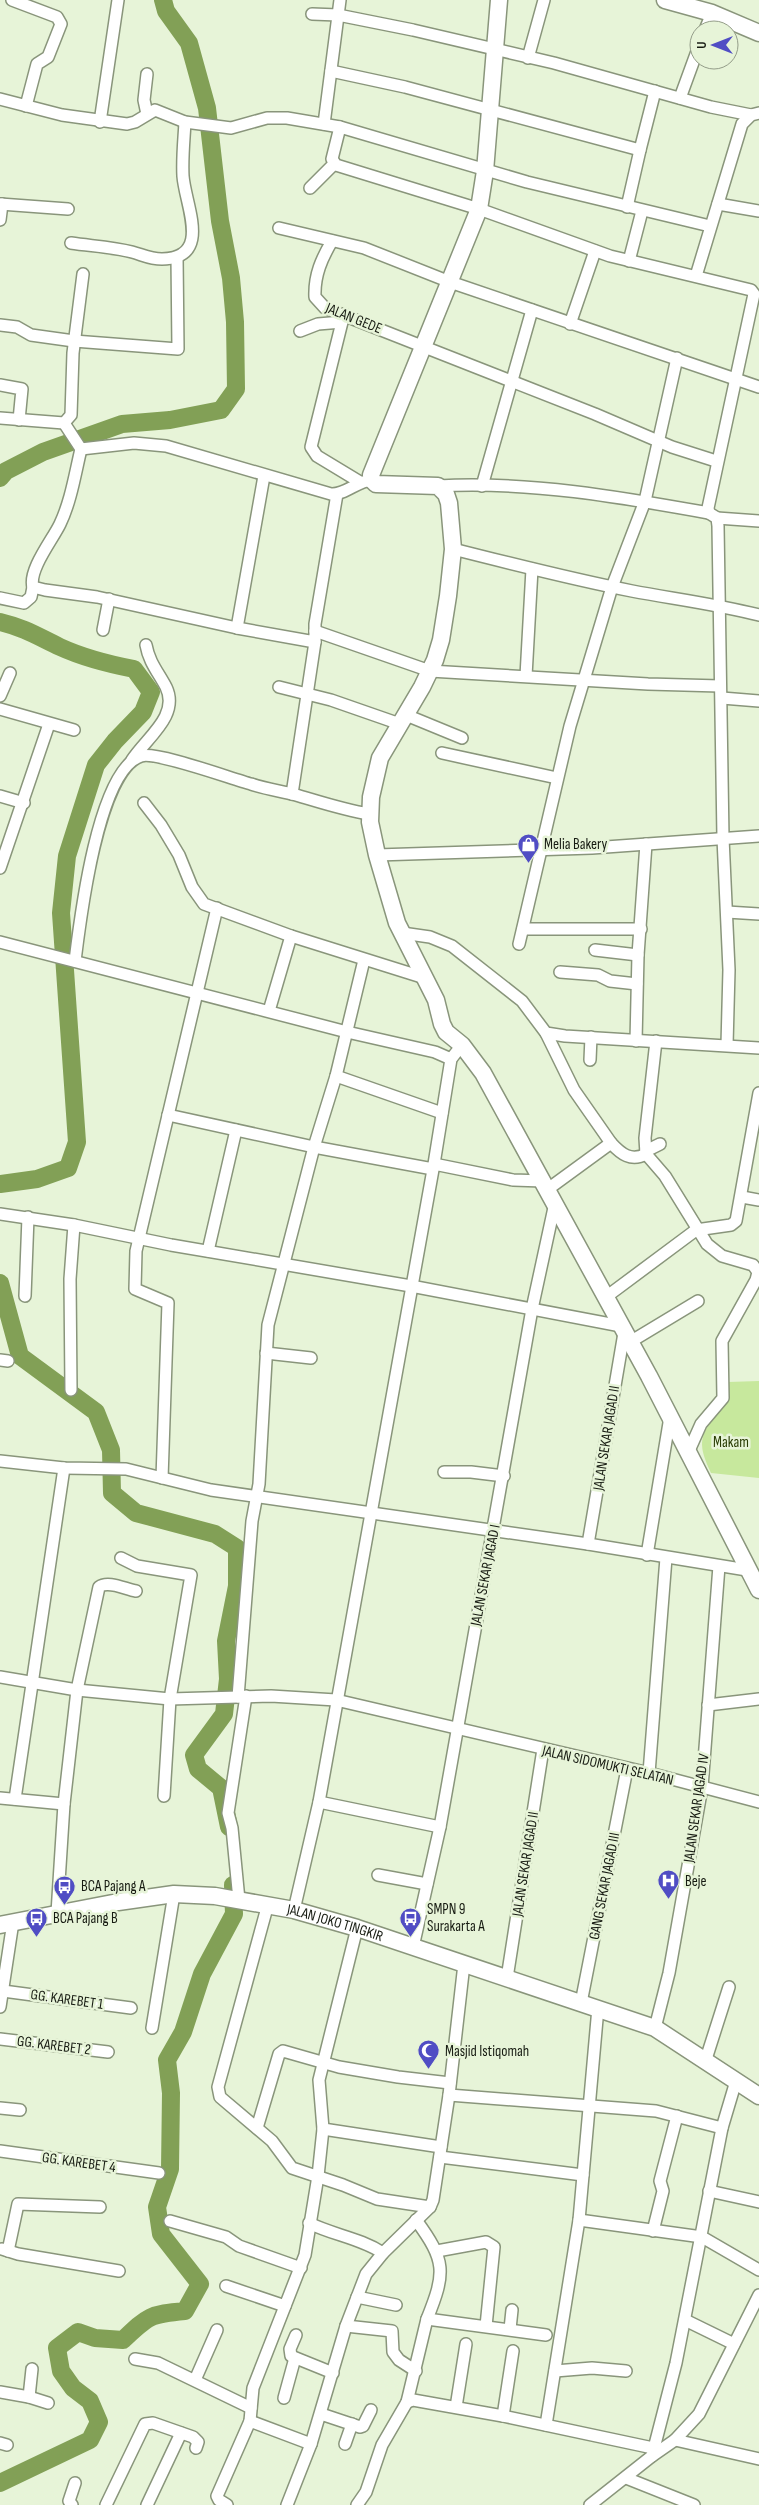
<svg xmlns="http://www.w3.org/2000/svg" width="759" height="2505" font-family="'Sofia Sans Condensed',sans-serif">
  <rect width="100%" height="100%" fill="#e7f4d8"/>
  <path fill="#c7e89d" d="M 759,1381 L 759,1478 L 711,1473 C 699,1447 697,1436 718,1414 C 722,1409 728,1404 729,1398 C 730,1394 728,1387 728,1382 Z"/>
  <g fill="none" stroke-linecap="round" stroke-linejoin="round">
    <g stroke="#82a056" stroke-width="18">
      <polyline points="0,478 6,471 43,452 122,424 170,420 221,410 236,389 235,322 231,278 220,221 207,108 189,43 166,11 163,0"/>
      <path d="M 0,622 C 25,628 37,636 60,647 C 84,658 108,664 134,669 L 151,692 L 143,712 L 115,741 L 96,765 L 67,856 L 61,913 L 77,1142 L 68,1168 L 37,1179 L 0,1184"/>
      <polyline points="0,1283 20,1356 96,1412 111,1450 112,1493 136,1513 215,1534 237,1548 237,1586 226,1641 228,1679 224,1714 194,1755 198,1769 221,1788 229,1827"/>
      <path d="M 0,2483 L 90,2440 L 99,2422 L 90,2401 L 73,2388 L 61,2371 L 57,2348 L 78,2332 L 95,2338 L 123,2340 C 148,2316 150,2314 185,2311 L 200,2284 L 161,2234 L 157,2207 L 170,2169 L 171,2093 L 167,2060 L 183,2032 L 202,1974 L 234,1914 L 233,1885"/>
    </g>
    <defs>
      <g id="street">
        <polyline points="12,0 57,17 61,24 48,57 37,64 26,106"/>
        <polyline points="312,14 338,15 413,30 554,63 711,107 751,115"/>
        <polyline points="705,30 712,13"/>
        <polyline points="528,58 544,0"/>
        <polyline points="331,71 405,87 640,150 655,91"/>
        <polyline points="147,74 144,100 147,114"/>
        <polyline points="680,98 699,46"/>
        <polyline points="0,99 62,115 127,124 135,122 155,110 185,122 231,128 267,118 287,118 340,127 527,182 710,226"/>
        <polyline points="100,122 118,0"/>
        <polyline points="324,124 340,0"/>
        <polyline points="340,127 332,159 336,165 479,209 610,256 751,290 754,294 708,508 709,513 717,518 718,526 723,838 729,970 727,1045"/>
        <polyline points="310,188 334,164"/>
        <polyline points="0,204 68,209"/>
        <polyline points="718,204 759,211"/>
        <polyline points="627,207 640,150"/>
        <polyline points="0,220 2,204"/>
        <polyline points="279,228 364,248 450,282 759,387"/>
        <path d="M 332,241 C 322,258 314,275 315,297 L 325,308 L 595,414 L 672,447 L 716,461"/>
        <path d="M 71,243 C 91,246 113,247 132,252 C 143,255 150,259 162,259 C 213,258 185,205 183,176 C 182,158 184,140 185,122"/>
        <polyline points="629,261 642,211"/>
        <polyline points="696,276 742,124 751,115 759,113"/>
        <polyline points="344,314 311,447 317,456 360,482"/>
        <polyline points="570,324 595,251"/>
        <polyline points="0,325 17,327 31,335 74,341 178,349 177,257"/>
        <polyline points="300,331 318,324 342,322"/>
        <polyline points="0,385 22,389 19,420"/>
        <polyline points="0,418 64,423 71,415 73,353 83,274"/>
        <path d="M 64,423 L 81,449 L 134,443 L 166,446 L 331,494 C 345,495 357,481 372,480"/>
        <path d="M 81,449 C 75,474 71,501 60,524 C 53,539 28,570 33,587 L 45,590 L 97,597 L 237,628 L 315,642 L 315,624 L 337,494"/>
        <path d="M 438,486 C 529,481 620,497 709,513"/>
        <polyline points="482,486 532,310"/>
        <polyline points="717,518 759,521"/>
        <path d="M 453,549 C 512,564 571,579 632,591 C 675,599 716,604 759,615"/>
        <polyline points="0,598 24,603 31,597 33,587"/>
        <polyline points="237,628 264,476"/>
        <polyline points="103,630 109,599"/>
        <polyline points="315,631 430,671 648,684 720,686"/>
        <polyline points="526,676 532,569"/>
        <polyline points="279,687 331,700 400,724"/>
        <polyline points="0,696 10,673"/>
        <polyline points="722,698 759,701"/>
        <polyline points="0,709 74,730"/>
        <polyline points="406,715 462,738"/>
        <polyline points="442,753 557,778"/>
        <path d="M 132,760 C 146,738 180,716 166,687 C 158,672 149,662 146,645"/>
        <polyline points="292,794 315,642"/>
        <polyline points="0,796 24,803"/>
        <polyline points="144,803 161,825 179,855 192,887 204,904 291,936 425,978"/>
        <polyline points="377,855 592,848 759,836"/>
        <polyline points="0,868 49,724"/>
        <polyline points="727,912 759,914"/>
        <polyline points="523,929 641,929"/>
        <polyline points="402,933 430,937 452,946 522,1001 546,1033 565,1036 759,1048"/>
        <polyline points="0,942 347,1032 435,1052 451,1059"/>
        <polyline points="519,944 570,726 612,587 645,501 677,358"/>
        <polyline points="595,950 638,955"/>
        <path d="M 75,961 C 80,920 98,770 141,756 C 156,751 232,779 251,784 C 266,789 281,791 296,795 C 320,802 344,810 369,814"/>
        <polyline points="560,972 598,975 610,981 637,984"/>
        <polyline points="269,1011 291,936"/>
        <polyline points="546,1033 574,1090 611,1143"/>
        <polyline points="636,1041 638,955 646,844"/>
        <polyline points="590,1060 591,1037"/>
        <polyline points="336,1076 442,1113"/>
        <polyline points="168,1115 314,1147 433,1169"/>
        <polyline points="646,1151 660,1144"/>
        <polyline points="646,1154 665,1176 707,1244 722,1256 753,1265 758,1272 756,1280 722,1341 723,1398 701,1424 688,1453"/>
        <polyline points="434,1164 513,1180 543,1181"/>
        <path d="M 548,1189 L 611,1143 C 621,1154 631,1162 646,1154 L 645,1138 L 656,1041"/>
        <polyline points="742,1197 759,1200"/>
        <polyline points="0,1214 74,1225 171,1245 411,1286 621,1326"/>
        <polyline points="208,1251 236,1130"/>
        <polyline points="25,1296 28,1217"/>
        <polyline points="606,1297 696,1230 731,1225 736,1221 759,1093"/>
        <polyline points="630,1342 698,1301"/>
        <polyline points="266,1353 311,1358"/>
        <polyline points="0,1360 8,1361"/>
        <polyline points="71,1390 70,1279 74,1225"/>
        <polyline points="0,1461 64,1468 126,1469 211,1490 588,1544 747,1570"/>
        <polyline points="444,1472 471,1472 504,1476"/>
        <polyline points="162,1478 168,1303 135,1289 136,1251 217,908"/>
        <polyline points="588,1544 624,1333"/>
        <polyline points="647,1555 670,1417"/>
        <polyline points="121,1558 137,1566 191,1575 170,1699 164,1796"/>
        <polyline points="0,1677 77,1690 170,1699 271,1696 336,1700 649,1773 759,1802"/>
        <polyline points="238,1697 252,1521 259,1484 268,1325 314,1147 336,1076 364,960"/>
        <polyline points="708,1705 759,1699"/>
        <polyline points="649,1773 666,1558"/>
        <polyline points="0,1798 64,1804"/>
        <polyline points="15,1799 64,1468"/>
        <polyline points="319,1802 440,1827"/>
        <polyline points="378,1875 427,1884"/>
        <polyline points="239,1900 232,1828 228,1813 246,1696"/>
        <polyline points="268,1904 218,2087 220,2097 272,2141 292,2168 343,2185 377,2199 430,2207"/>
        <polyline points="294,1910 319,1802 434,1164 451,1059 462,1045"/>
        <path d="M 57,1913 L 64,1804 L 77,1690 L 99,1587 C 108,1580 125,1589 136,1591"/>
        <polyline points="413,1947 440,1827 532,1309 555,1203"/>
        <polyline points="507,1978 543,1749"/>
        <polyline points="3,1991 131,2008"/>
        <polyline points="581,2003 627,1769"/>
        <polyline points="0,2007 13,1922"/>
        <polyline points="152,2028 174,1894"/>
        <polyline points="655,2028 669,1973 702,1787 719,1566"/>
        <polyline points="0,2039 108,2052"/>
        <polyline points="706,2059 729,1987"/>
        <polyline points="449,2095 656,2111 722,2128"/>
        <polyline points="0,2108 20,2110"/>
        <polyline points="257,2128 279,2054 283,2051 339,2067 398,2077 450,2083"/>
        <polyline points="323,2129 441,2147"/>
        <polyline points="0,2151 159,2173"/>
        <polyline points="440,2157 583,2175"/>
        <polyline points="709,2191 759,2202"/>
        <path d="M 416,2220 C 446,2261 446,2272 427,2319 L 546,2335"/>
        <polyline points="579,2220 702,2237 759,2270"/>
        <polyline points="170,2221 226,2237 239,2246 301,2268"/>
        <path d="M 309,2223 C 333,2235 360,2238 383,2253"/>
        <polyline points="653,2231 663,2191 660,2181 677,2116"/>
        <polyline points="2,2249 18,2254 119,2271"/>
        <polyline points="8,2251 18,2204 100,2207"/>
        <polyline points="437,2251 486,2242 494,2247 486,2326"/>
        <polyline points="226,2286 285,2306"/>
        <polyline points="357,2297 396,2305"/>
        <polyline points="685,2320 734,2344"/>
        <polyline points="346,2326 392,2331 393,2352 399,2360 416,2371"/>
        <polyline points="510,2329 512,2310"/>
        <polyline points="296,2335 290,2349 291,2356 333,2373"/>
        <polyline points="135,2359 158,2363 251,2408"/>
        <polyline points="555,2371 592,2368 626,2371"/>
        <polyline points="195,2380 217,2330"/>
        <polyline points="0,2392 29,2397 48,2403"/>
        <polyline points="29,2397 32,2369"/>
        <polyline points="284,2398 295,2358"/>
        <polyline points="407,2402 413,2400 503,2416 653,2448"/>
        <polyline points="456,2407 466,2344"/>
        <polyline points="321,2414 360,2427 363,2426 371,2410"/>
        <polyline points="503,2416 513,2351"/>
        <polyline points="250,2421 311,2444"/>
        <polyline points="546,2425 579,2220 598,2008"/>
        <polyline points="675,2440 759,2459"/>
        <polyline points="0,2443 7,2445"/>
        <polyline points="345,2444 352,2424"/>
        <polyline points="652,2456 676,2363 722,2128 736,2081"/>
        <polyline points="626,2478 694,2505"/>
        <polyline points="72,2505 69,2501 75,2483"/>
        <polyline points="106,2505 145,2424 153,2423 193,2437 198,2442 196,2448"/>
        <polyline points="147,2505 181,2433"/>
        <polyline points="227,2505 219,2500 217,2496 250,2421 253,2388 305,2255 318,2176 323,2129 319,2080 357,1928"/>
        <polyline points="287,2505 311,2444 346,2326 366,2274 383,2253 430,2207 433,2200 449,2095 464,1964"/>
        <polyline points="357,2505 366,2492 382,2445 407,2402 427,2319"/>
        <polyline points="590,2505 652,2456 675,2440 699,2414 759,2295"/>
      </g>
      <g id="secondary">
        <polyline points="499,0 485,171 479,209 371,475 372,480 376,484 438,486 446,494 449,503 453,549 448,596 441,640 435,660 422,687 380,758 371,797 370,822 377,855 397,923 436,1000 442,1024 446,1032 462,1045 483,1073 649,1376 759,1590"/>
        <polyline points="665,0 712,13 759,33"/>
        <path id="s1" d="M 0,1925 L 118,1902 L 174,1894 L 215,1896 L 294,1910 L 357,1928 L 655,2028 L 759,2096"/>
      </g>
    </defs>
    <use href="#street" stroke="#89957b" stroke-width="14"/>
    <use href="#secondary" stroke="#89957b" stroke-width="19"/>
    <use href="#street" stroke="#fff" stroke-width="11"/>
    <use href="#secondary" stroke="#fff" stroke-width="16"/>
  </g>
  <defs>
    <symbol id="shop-pin" viewBox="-11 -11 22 30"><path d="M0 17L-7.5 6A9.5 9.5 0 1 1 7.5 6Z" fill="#504dc4" stroke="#e7f4d8"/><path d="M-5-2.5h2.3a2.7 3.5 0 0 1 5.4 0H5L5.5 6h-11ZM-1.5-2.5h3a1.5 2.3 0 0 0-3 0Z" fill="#fff"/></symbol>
    <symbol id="hospital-pin" viewBox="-11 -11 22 30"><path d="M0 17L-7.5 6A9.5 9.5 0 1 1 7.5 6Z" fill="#504dc4" stroke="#e7f4d8"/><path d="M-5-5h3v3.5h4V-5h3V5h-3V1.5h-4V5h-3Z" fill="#fff"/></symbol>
    <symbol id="bus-pin" viewBox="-11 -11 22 30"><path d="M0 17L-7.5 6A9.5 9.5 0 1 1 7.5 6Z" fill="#504dc4" stroke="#e7f4d8"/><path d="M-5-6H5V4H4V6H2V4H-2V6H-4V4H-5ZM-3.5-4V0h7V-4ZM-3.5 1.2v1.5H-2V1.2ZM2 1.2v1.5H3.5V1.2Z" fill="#fff"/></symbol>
    <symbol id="mosque-pin" viewBox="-11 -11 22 30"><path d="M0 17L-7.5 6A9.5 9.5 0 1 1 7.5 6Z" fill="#504dc4" stroke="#e7f4d8"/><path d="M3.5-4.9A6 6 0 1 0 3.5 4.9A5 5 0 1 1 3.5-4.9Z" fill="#fff"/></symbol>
  </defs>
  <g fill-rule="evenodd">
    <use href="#shop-pin" x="516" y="832" width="25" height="34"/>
    <use href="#hospital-pin" x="656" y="1868" width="25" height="34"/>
    <use href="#bus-pin" x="52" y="1874" width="25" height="34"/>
    <use href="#bus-pin" x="24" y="1906" width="25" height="34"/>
    <use href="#bus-pin" x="398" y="1906" width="25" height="34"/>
    <use href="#mosque-pin" x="416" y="2038" width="25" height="34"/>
  </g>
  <g text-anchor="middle" stroke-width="5" stroke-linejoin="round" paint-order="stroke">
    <g font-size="15" fill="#171b12" stroke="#e7f4d8">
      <text transform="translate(354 318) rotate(22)" y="5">JALAN GEDE</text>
      <text transform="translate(606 1438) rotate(-81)" y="5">JALAN SEKAR JAGAD II</text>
      <text transform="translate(485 1575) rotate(-79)" y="5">JALAN SEKAR JAGAD I</text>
      <text transform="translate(608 1765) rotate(13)" y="5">JALAN SIDOMUKTI SELATAN</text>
      <text transform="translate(696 1808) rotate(-82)" y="5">JALAN SEKAR JAGAD IV</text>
      <text transform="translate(525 1864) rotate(-81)" y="5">JALAN SEKAR JAGAD II</text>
      <text transform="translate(604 1886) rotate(-79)" y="5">GANG SEKAR JAGAD III</text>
      <text dy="5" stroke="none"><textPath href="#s1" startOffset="341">JALAN JOKO TINGKIR</textPath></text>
      <text transform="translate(67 1999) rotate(8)" y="5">GG. KAREBET 1</text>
      <text transform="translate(54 2045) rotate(7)" y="5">GG. KAREBET 2</text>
      <text transform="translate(79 2162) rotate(8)" y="5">GG. KAREBET 4</text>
    </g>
    <g font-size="15" fill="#171b12" stroke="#e7f4d8" text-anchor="start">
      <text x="544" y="849">Melia Bakery</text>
      <text x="685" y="1886">Beje</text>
      <text x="81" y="1891">BCA Pajang A</text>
      <text x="427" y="1914">SMPN 9<tspan x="427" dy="17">Surakarta A</tspan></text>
      <text x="53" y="1923">BCA Pajang B</text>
      <text x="445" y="2056">Masjid Istiqomah</text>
    </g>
    <g font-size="15" fill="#293c04" stroke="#e7f4d8">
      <text x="731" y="1447">Makam</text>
    </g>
  </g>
  <g transform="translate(714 45) rotate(270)"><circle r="24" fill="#e7f4d8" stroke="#949d89"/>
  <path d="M0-4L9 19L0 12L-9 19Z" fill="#504dc4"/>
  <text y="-8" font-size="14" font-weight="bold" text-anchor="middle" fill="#171b12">U</text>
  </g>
</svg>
